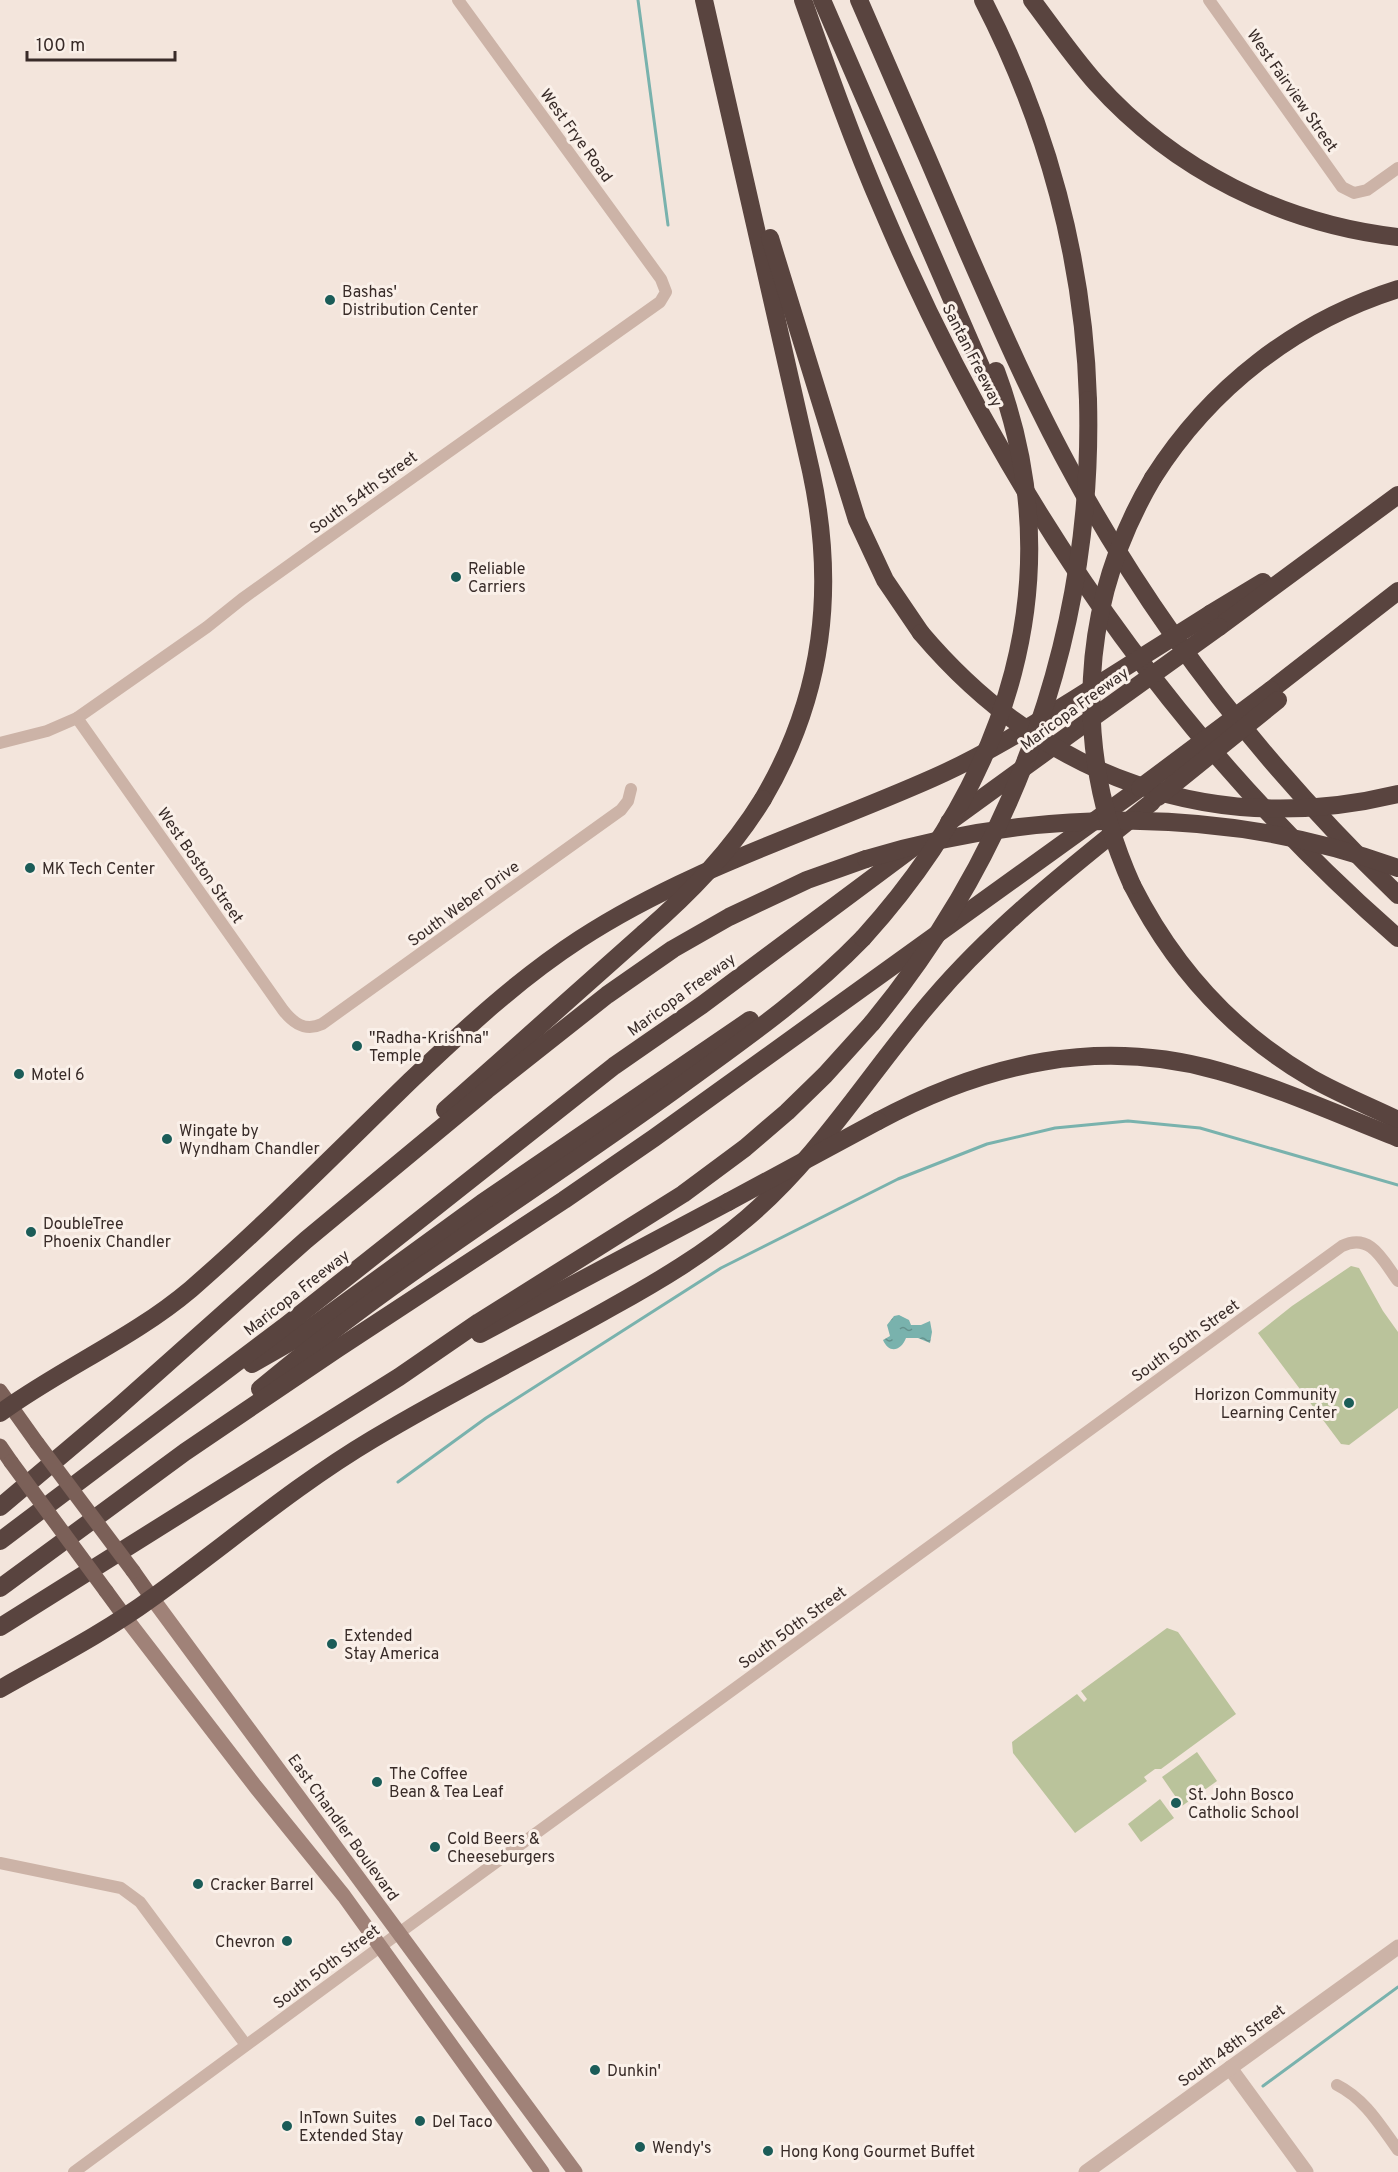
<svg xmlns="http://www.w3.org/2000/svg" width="1398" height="2172" font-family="Overpass,sans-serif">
  <defs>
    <pattern id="water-ripples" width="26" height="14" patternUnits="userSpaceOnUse" patternTransform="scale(1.5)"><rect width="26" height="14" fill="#79b2ad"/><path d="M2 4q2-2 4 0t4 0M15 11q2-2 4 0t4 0" fill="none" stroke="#64918d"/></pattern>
  </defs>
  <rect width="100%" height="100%" fill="#f3e5dc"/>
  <g fill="#bac39b">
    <polygon points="1351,1266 1359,1268 1383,1311 1398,1332 1398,1408 1349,1445 1341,1444 1258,1333 1292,1306"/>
    <polygon points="1167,1628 1178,1632 1236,1714 1161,1769 1155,1769 1144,1777 1147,1781 1075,1833 1013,1753 1012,1742 1077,1694 1084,1702 1087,1699 1081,1691"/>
    <polygon points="1197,1752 1217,1781 1182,1806 1162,1777"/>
    <polygon points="1160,1799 1174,1818 1141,1842 1128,1824"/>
  </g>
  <path fill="url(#water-ripples)" d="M 899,1315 L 909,1320 L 911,1325 L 921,1325 L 930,1321 L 932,1332 L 930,1343 L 918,1338 L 906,1338 C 901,1351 889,1354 883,1340 L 890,1336 L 887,1325 L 894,1316 Z"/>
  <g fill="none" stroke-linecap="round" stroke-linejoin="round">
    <g stroke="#79b2ad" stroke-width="3">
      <polyline points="638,0 668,225"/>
      <polyline points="398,1482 486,1418 721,1268 898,1179 987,1144 1055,1128 1128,1121 1200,1128 1398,1185"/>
      <polyline points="1263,2086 1398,1987"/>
    </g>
    <g stroke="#ccb3a7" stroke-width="12">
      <polyline points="1209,0 1342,187 1354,193 1367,190 1398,168"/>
      <path d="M 77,718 L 283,1010 C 293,1023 305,1032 322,1024 L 621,810 L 628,801 L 631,789"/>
      <polyline points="0,743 47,731 77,718 207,627 242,599 316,546 660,302 666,292 661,279 458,0"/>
      <polyline points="0,1863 121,1888 140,1902 246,2045"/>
      <path d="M 1337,2085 C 1365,2099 1380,2125 1398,2150"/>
      <path d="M 74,2172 L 399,1933 L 1342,1246 C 1371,1232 1383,1261 1398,1281"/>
    </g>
    <g stroke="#ccb3a7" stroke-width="15">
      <polyline points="1230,2068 1306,2172"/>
      <polyline points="1086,2172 1398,1947"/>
    </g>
    <g stroke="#a08278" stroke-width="15">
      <polyline points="152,1598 575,2172"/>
      <polyline points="125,1617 255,1786 344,1896 542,2172"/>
    </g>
    <g stroke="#7b6058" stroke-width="15">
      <polyline points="0,1391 37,1443"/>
      <polyline points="0,1446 11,1462"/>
      <polyline points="133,1571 152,1598"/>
      <polyline points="106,1591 125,1617"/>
    </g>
    <g stroke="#59443f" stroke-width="18">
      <path d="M 704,0 L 811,471 C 836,588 824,695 763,799"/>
      <path d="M 803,0 C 828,71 853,142 883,211 C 1002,491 1169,738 1398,938"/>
      <polyline points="822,0 985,376"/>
      <path d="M 859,0 C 895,83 931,165 966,248 C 1000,326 1034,404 1075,478 C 1160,633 1270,772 1398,895"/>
      <path d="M 983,0 C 1047,124 1084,260 1088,400"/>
      <path d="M 1032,0 C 1053,28 1073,57 1096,83 C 1174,170 1283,224 1398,237"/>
      <polyline points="770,238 857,520 885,580 921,633"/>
      <path d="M 1153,478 C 1210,388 1296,321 1398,289"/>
      <polyline points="1210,614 1263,582"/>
      <polyline points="1219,627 1398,495"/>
      <polyline points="1271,690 1398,591"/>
      <polyline points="949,822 1091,719"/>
      <path d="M 1132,885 C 1173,966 1232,1032 1311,1078 C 1339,1094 1369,1106 1398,1120"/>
      <polyline points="445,1110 644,933"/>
      <path d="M 878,1121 C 986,1063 1099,1037 1219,1071 C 1280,1088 1339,1115 1398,1138"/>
      <polyline points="480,1334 728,1202"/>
      <polyline points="252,1364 294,1340 482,1203 750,1020"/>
      <path d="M 260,1389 C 391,1279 538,1189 676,1089 C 742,1041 807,996 863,938"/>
      <path d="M 0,1413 C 62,1368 133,1338 191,1289 C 267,1223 338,1151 410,1081 C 464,1030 517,980 580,939 C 689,868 814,831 933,778 C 992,752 1047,716 1102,682"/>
      <polyline points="0,1507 115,1410 306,1240 487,1090 607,995 673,949 729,917 807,880 866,859"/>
      <polyline points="0,1541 284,1327 614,1066 702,1005 914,847"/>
      <polyline points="0,1588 185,1452 337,1349 564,1200 654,1138 1140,788"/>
      <polyline points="0,1627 399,1377 479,1322 683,1194 745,1148 787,1112 825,1075 872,1023"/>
      <path d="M 0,1689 C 51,1660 104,1633 152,1598 C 226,1545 294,1486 373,1439 C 451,1392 533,1352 612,1307 C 659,1281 706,1253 747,1218 C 821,1155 870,1072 933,999 C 997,924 1075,864 1152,802"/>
    </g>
    <g stroke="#7b6058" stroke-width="15">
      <polyline points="37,1443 133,1571"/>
      <polyline points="11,1462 106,1591"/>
    </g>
    <g stroke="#59443f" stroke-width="18">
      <path d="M 921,633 C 1043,777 1212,839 1398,794"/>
      <polyline points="1102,682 1210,614"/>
      <polyline points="1091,719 1219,627"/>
      <polyline points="1140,788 1271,690"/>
      <polyline points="1158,797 1278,700"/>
      <path d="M 866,859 C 1040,807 1227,806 1398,868"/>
      <path d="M 1132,885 C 1072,751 1078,605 1153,478"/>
      <path d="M 644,933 C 690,893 731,851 763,799"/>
      <path d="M 863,938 C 1008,778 1074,579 996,371"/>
      <path d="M 872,1023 C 1017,847 1094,627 1088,400"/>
      <polyline points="728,1202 878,1121"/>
    </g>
  </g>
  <g fill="#1b5c58" stroke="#faf0e9" stroke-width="2">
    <circle cx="330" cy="300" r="6"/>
    <circle cx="456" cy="577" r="6"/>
    <circle cx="30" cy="868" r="6"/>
    <circle cx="357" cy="1046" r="6"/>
    <circle cx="19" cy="1074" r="6"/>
    <circle cx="167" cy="1139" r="6"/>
    <circle cx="31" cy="1232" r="6"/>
    <circle cx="1349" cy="1403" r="6"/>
    <circle cx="332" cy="1644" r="6"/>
    <circle cx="377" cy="1782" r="6"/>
    <circle cx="1176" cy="1803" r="6"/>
    <circle cx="435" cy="1847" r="6"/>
    <circle cx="198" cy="1884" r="6"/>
    <circle cx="287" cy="1941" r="6"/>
    <circle cx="595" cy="2070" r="6"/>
    <circle cx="420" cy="2121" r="6"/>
    <circle cx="287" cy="2126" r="6"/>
    <circle cx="640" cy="2147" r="6"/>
    <circle cx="768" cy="2151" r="6"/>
  </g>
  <g text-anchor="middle" stroke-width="6" stroke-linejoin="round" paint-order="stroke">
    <g font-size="16" fill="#382b28" stroke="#faf0e9">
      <text transform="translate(1293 90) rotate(55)" y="6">West Fairview Street</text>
      <text transform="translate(577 135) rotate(54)" y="6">West Frye Road</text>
      <text transform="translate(973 355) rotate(63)" y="6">Santan Freeway</text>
      <text transform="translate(363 492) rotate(-36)" y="6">South 54th Street</text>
      <text transform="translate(1074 708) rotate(-36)" y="6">Maricopa Freeway</text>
      <text transform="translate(201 865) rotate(55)" y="6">West Boston Street</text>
      <text transform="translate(463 903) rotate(-36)" y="6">South Weber Drive</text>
      <text transform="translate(681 994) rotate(-36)" y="6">Maricopa Freeway</text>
      <text transform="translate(296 1292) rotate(-38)" y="6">Maricopa Freeway</text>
      <text transform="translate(1185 1340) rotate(-36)" y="6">South 50th Street</text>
      <text transform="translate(792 1627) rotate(-36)" y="6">South 50th Street</text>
      <text transform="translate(344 1827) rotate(54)" y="6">East Chandler Boulevard</text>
      <text transform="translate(326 1966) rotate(-37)" y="6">South 50th Street</text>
      <text transform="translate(1231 2045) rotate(-36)" y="6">South 48th Street</text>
    </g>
    <g font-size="16" fill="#382b28" stroke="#faf0e9" text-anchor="start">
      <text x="342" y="297">Bashas'<tspan x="342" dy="18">Distribution Center</tspan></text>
      <text x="468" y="574">Reliable<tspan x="468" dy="18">Carriers</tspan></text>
      <text x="42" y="874">MK Tech Center</text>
      <text x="369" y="1043">"Radha-Krishna"<tspan x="369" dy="18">Temple</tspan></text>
      <text x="31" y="1080">Motel 6</text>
      <text x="179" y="1136">Wingate by<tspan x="179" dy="18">Wyndham Chandler</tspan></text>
      <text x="43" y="1229">DoubleTree<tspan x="43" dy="18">Phoenix Chandler</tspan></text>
      <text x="1337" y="1400" text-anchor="end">Horizon Community<tspan x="1337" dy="18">Learning Center</tspan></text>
      <text x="344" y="1641">Extended<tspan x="344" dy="18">Stay America</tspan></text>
      <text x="389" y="1779">The Coffee<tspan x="389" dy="18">Bean &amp; Tea Leaf</tspan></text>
      <text x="1188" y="1800">St. John Bosco<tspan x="1188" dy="18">Catholic School</tspan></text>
      <text x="447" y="1844">Cold Beers &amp;<tspan x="447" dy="18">Cheeseburgers</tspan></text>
      <text x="210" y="1890">Cracker Barrel</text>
      <text x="275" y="1947" text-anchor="end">Chevron</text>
      <text x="607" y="2076">Dunkin'</text>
      <text x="299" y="2123">InTown Suites<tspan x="299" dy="18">Extended Stay</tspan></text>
      <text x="432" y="2127">Del Taco</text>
      <text x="652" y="2153">Wendy's</text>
      <text x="780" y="2157">Hong Kong Gourmet Buffet</text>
    </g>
  </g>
  <path d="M27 51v9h148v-9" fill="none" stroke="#382b28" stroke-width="3"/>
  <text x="36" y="51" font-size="18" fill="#382b28" stroke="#faf0e9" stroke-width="4.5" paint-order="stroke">100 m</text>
</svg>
